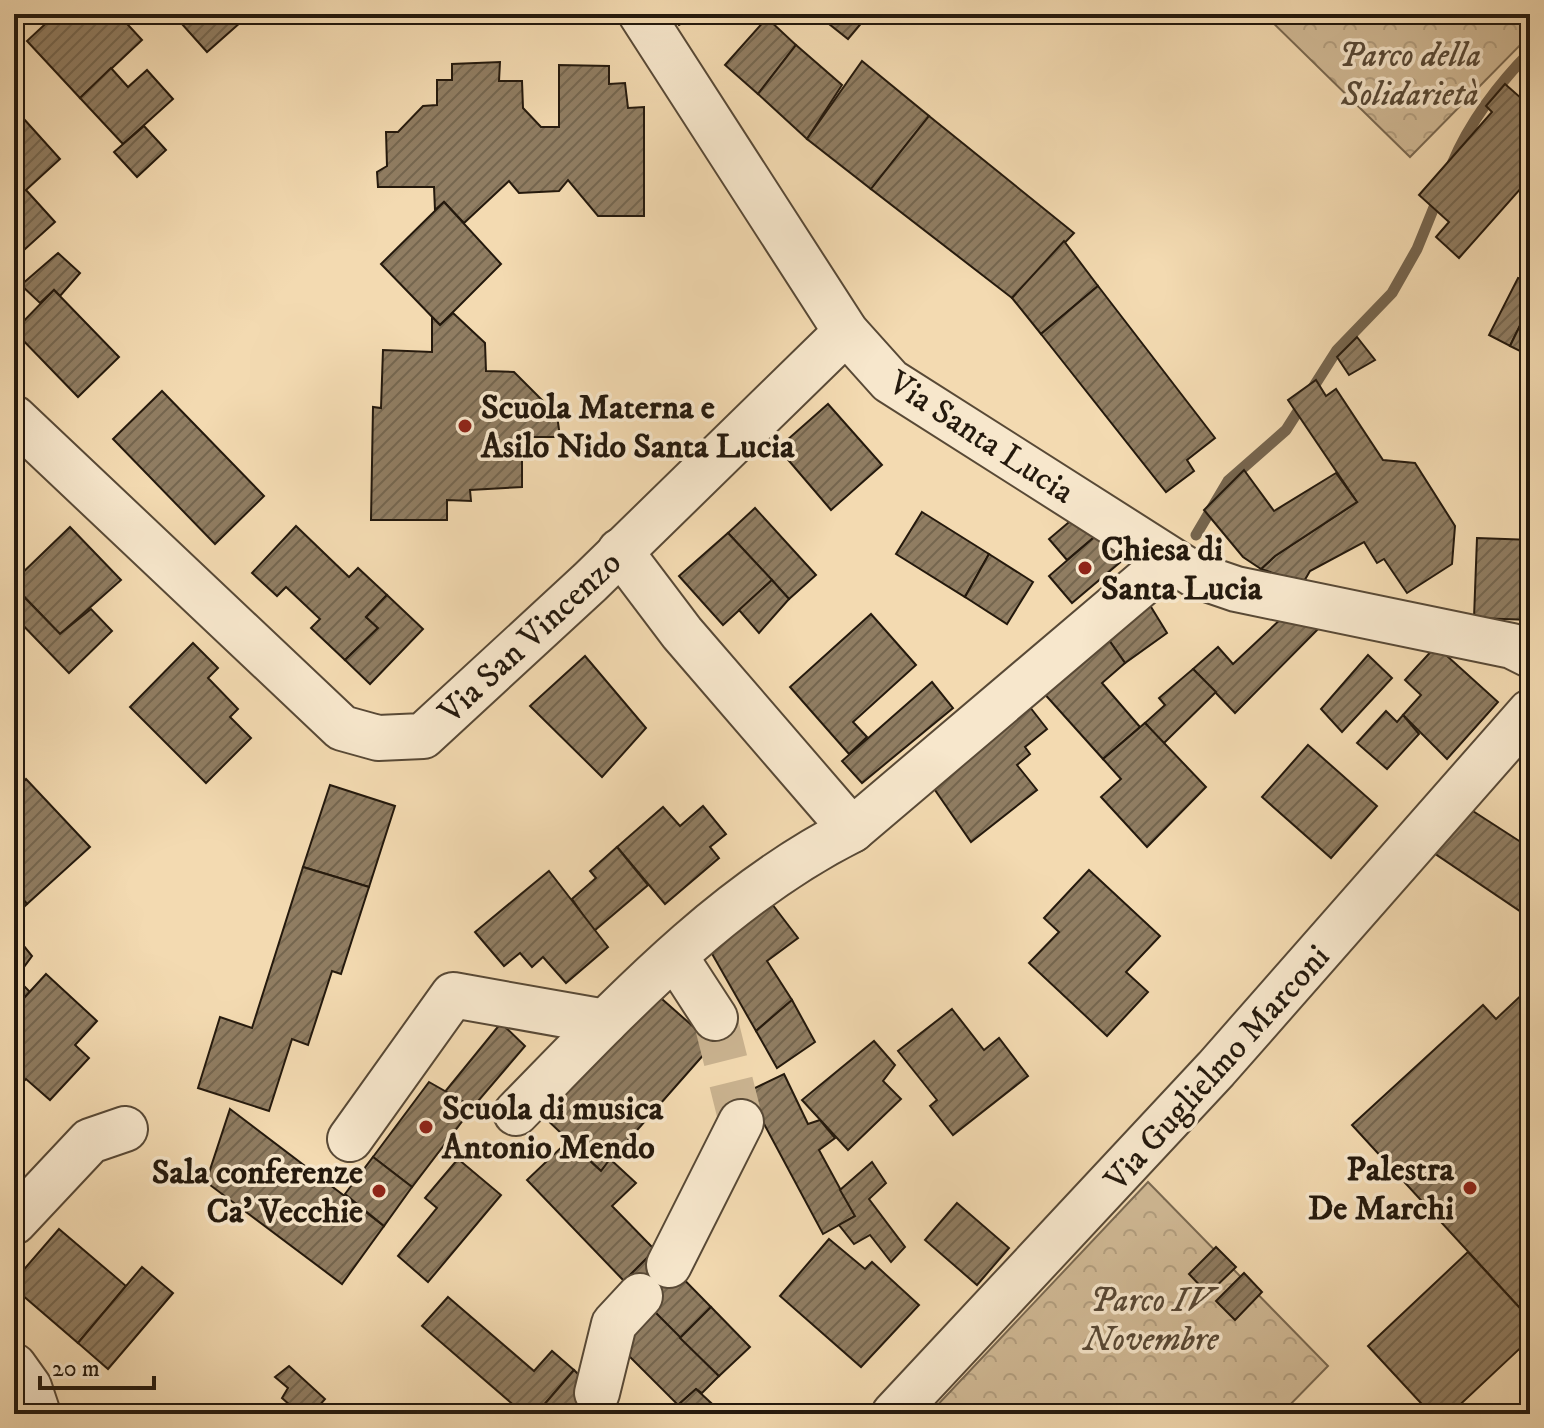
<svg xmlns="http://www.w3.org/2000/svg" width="1544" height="1428" font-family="'IM FELL DW Pica',serif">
  <defs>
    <pattern id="park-crowns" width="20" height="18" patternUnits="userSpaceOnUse" patternTransform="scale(2)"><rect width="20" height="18" fill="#d0b995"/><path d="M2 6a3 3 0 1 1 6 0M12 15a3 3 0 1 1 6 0" fill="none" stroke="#b29e7f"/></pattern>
    <pattern id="building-hatch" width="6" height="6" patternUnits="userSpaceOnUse" patternTransform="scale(2)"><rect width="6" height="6" fill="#907d62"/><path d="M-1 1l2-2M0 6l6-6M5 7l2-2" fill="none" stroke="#75664f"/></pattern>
  </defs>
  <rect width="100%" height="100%" fill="#f3dab1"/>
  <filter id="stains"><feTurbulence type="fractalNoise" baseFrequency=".0025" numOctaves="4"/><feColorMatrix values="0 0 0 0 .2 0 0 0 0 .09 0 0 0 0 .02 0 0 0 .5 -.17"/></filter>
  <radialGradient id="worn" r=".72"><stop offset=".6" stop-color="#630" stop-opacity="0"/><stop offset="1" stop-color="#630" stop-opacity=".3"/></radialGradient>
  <g fill="url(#park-crowns)" stroke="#7a6951" stroke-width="2">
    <polygon points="1264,14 1530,14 1530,35 1410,157"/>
    <polygon points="1148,1182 1328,1366 1281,1414 929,1414"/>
  </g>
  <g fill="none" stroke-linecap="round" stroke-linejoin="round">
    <g stroke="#76654e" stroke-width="11">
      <path d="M 1452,164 C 1469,123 1499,83 1530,52"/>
      <polyline points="1196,535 1228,481 1286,430 1337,350 1392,293 1417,249 1439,195"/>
    </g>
  </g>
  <g fill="url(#building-hatch)" stroke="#24190d" stroke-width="2">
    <polygon points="56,14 118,14 142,40 80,98 27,41"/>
    <polygon points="173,14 250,14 207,52"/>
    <polygon points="673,14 699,14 679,25"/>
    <polygon points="828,14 869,14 848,39 824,20"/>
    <polygon points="767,18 796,45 758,94 725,65"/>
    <polygon points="796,45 842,85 807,139 758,94"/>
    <polygon points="862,61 929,116 871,189 807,139"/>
    <polygon points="500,62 499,81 522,81 523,108 541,127 559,127 559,65 609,66 609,84 625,83 628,108 644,107 644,216 598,216 568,180 559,191 519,193 509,181 464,223 444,202 435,210 434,187 378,187 377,172 387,166 386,132 398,132 423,106 437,105 437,80 452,80 452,64"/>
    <polygon points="111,68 128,87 147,70 173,99 123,144 80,98"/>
    <polygon points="1505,84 1530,106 1530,178 1459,258 1436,237 1449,222 1419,195 1492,112 1486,106"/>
    <polygon points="14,108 60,159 26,190 55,222 14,259"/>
    <polygon points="929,116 1074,233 1012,298 871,189"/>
    <polygon points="144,126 166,150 137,177 114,152"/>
    <polygon points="444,202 501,264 440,325 381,264"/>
    <polygon points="1064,241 1098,286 1041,334 1012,298"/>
    <polygon points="58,253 80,273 60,296 54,290 40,303 21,285"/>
    <polygon points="1518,278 1530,284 1530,305 1510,346 1489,335"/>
    <polygon points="1098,286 1215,438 1187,460 1194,471 1166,492 1041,334"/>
    <polygon points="54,290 119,357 78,397 14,331"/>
    <polygon points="1530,305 1530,356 1510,346"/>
    <polygon points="453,313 485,343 486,371 514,372 557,415 560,437 522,437 522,487 470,490 471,501 447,500 447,520 371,520 373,407 381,408 383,350 432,352 432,317 440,325"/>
    <polygon points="1357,337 1375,360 1349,375 1337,357"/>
    <polygon points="1316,380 1326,396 1336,389 1383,460 1415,463 1455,526 1452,564 1407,593 1384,559 1377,563 1364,542 1310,571 1303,583 1261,569 1275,556 1357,502 1288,400"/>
    <polygon points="162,391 264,496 215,544 113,439"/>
    <polygon points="828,404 882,465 831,510 778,448"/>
    <polygon points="1244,470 1274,511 1336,473 1357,502 1275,556 1261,569 1243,557 1204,510"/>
    <polygon points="755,508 816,575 789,599 728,533"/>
    <polygon points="922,512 989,554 965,597 896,554"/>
    <polygon points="1081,512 1099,533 1067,560 1049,539"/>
    <polygon points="296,526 349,577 358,568 387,595 366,617 378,628 345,660 311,628 320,619 286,587 277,596 252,573"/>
    <polygon points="70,527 121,580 60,634 14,586 14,581"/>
    <polygon points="728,533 772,580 723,625 679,576"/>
    <polygon points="1099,533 1131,553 1072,603 1049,576"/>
    <polygon points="1477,538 1530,540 1530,620 1474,618"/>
    <polygon points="989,554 1033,582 1007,624 965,597"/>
    <polygon points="772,580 789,599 759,633 739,610"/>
    <polygon points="387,595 423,629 370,684 345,660 378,628 366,617"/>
    <polygon points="25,598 60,634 91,609 112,631 69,673 14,616 14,608"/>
    <polygon points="1148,602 1167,633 1125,663 1104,633"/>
    <polygon points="871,614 916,665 853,722 867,737 849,754 790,687"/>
    <polygon points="1284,616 1323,624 1235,713 1193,669 1218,647 1233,664"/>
    <polygon points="1104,633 1125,663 1102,683 1140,727 1103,759 1041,690"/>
    <polygon points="193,643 218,668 208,678 238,709 230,717 251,738 206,783 130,707"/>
    <polygon points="1436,646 1498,702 1447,759 1403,715 1421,695 1405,680"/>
    <polygon points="1368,655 1392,678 1342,732 1321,709"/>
    <polygon points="585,656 646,728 602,777 530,706"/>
    <polygon points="1193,669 1216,692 1163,744 1145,723 1165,705 1159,698"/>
    <polygon points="932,682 953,708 862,783 842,761"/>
    <polygon points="1026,702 1047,729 1025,747 1030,754 1017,765 1037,790 971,842 928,780"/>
    <polygon points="1386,711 1397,722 1403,715 1419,734 1387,769 1357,743"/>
    <polygon points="1145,723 1206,787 1147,847 1101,797 1121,779 1103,759"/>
    <polygon points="1308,745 1377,806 1331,858 1262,797"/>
    <polygon points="26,779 90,847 27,904 14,889 14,792"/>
    <polygon points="330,785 395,806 369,887 303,867"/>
    <polygon points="1462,804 1530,848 1530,918 1425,847"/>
    <polygon points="703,806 726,834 710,847 719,858 665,904 617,847 663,807 680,826"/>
    <polygon points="617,847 648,885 594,931 572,899 596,878 590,871"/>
    <polygon points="303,867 369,887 341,974 332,971 308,1045 292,1039 269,1111 198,1088 220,1017 252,1028"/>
    <polygon points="1089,870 1160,936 1126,972 1148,992 1107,1036 1029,963 1059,932 1044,918"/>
    <polygon points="549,871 608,947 566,983 543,957 532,967 520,953 504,966 475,932"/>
    <polygon points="14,889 27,904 14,917"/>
    <polygon points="769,900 798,938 767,961 792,1000 756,1031 711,952"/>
    <polygon points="19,940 32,956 16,978 30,992 14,1009 14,945"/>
    <polygon points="46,974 97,1021 75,1045 89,1058 50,1100 26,1079 18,1087 14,1084 14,1009"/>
    <polygon points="1529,988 1530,989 1530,1319 1352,1125 1483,1005 1496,1019"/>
    <polygon points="654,992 713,1044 601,1171 543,1116"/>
    <polygon points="792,1000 815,1042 777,1068 756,1031"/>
    <polygon points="952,1009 984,1050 999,1038 1028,1076 953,1135 930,1106 937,1100 898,1051"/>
    <polygon points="501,1023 525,1046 473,1107 444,1093"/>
    <polygon points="874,1041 895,1065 883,1081 901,1099 848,1150 802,1100"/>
    <polygon points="784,1074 808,1124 820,1120 835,1138 819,1150 855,1216 823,1234 747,1092"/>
    <polygon points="429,1082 473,1107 412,1187 373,1157"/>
    <polygon points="230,1109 384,1226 342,1284 206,1182"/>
    <polygon points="568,1141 601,1171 610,1159 636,1183 612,1206 655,1250 624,1281 527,1180"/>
    <polygon points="373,1157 412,1187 384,1226 345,1194"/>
    <polygon points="458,1159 501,1195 428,1282 398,1256 437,1208 425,1198"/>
    <polygon points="872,1162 886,1183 869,1199 905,1247 891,1262 870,1235 854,1244 839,1225 855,1216 840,1190"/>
    <polygon points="957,1203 1009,1248 977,1285 925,1240"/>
    <polygon points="59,1229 126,1286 78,1343 14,1288 14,1281"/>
    <polygon points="829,1239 865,1269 872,1262 919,1305 861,1367 780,1296"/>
    <polygon points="1216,1247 1236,1267 1208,1294 1189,1274"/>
    <polygon points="655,1250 711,1307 680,1338 624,1281"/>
    <polygon points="1468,1252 1530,1319 1530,1339 1450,1414 1431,1414 1368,1346"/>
    <polygon points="142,1267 173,1293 108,1369 78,1343"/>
    <polygon points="1244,1273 1262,1292 1235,1320 1216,1301"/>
    <polygon points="448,1297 534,1371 552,1351 574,1370 536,1414 524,1414 422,1326"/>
    <polygon points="650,1307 719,1376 702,1393 696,1389 678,1405 614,1341"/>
    <polygon points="711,1307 750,1347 719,1376 680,1338"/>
    <polygon points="289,1366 325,1399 312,1414 300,1414 282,1398 288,1388 275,1377"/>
    <polygon points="574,1370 618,1414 537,1413"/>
    <polygon points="696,1389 722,1413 669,1414 678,1405"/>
  </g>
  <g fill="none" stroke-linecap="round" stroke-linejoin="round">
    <polyline stroke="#cab390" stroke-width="44" stroke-dasharray="44 22" stroke-linecap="butt" points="715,1018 741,1122"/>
    <defs>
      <g id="minor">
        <polyline points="641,14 846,332 890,381 1195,575 1236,589 1512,646 1530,655"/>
        <polyline points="14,418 342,728 378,738 423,736 590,582 846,332"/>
        <polyline points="620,551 682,633 852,830 1170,560"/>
        <polyline points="676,958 715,1018"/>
        <path d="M 516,1113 C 617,1010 722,895 852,830"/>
        <polyline points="350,1139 453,995 605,1022"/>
        <polyline points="14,1222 90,1141 125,1129"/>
        <polyline points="669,1265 741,1122"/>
        <polyline points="14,1366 29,1387 38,1414"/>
        <polyline points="597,1393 614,1324 640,1296"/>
        <polyline points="894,1414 1216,1069 1530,712"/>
      </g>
    </defs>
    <use href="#minor" stroke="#584936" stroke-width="48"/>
    <use href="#minor" stroke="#f7e7cc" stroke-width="44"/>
  </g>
  <g fill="#8f2418" stroke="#f7e7cc" stroke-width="3">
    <circle cx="465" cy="426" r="8"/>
    <circle cx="1085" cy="568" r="8"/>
    <circle cx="426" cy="1127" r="8"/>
    <circle cx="1470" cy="1188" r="8"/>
    <circle cx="379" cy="1191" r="8"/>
  </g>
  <g text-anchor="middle" stroke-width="7" stroke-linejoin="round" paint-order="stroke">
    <g font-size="34" font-style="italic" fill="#584936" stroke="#f7e7cc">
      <text x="1410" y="66">Parco della<tspan x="1410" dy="39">Solidarietà</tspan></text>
      <text x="1151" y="1311">Parco IV<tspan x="1151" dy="39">Novembre</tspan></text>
    </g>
    <g font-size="34" font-weight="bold" fill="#24190d" stroke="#f7e7cc" text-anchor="start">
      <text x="481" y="418">Scuola Materna e<tspan x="481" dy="39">Asilo Nido Santa Lucia</tspan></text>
      <text x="1101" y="560">Chiesa di<tspan x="1101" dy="39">Santa Lucia</tspan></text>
      <text x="442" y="1119">Scuola di musica<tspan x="442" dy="39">Antonio Mendo</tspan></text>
      <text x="1454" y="1180" text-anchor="end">Palestra<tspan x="1454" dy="39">De Marchi</tspan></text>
      <text x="363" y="1183" text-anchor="end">Sala conferenze<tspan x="363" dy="39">Ca' Vecchie</tspan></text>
    </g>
    <g font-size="34" fill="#24190d" stroke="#f7e7cc">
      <text transform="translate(982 436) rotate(33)" y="12">Via Santa Lucia</text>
      <text transform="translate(529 636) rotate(-43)" y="12">Via San Vincenzo</text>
      <text transform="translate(1216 1067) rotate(-48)" y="12">Via Guglielmo Marconi</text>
    </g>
  </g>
  <rect width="1544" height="1428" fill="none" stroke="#f3dab1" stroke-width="48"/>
  <rect x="16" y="16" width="1512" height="1396" fill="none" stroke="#24190d" stroke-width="4"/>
  <rect x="24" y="24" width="1496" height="1380" fill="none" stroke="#24190d" stroke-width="2"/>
  <path d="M40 1376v12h114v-12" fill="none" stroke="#24190d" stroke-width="4"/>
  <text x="52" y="1376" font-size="24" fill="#24190d" stroke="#f7e7cc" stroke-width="6" paint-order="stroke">20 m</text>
  <rect width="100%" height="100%" filter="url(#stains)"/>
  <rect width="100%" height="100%" fill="url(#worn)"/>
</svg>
